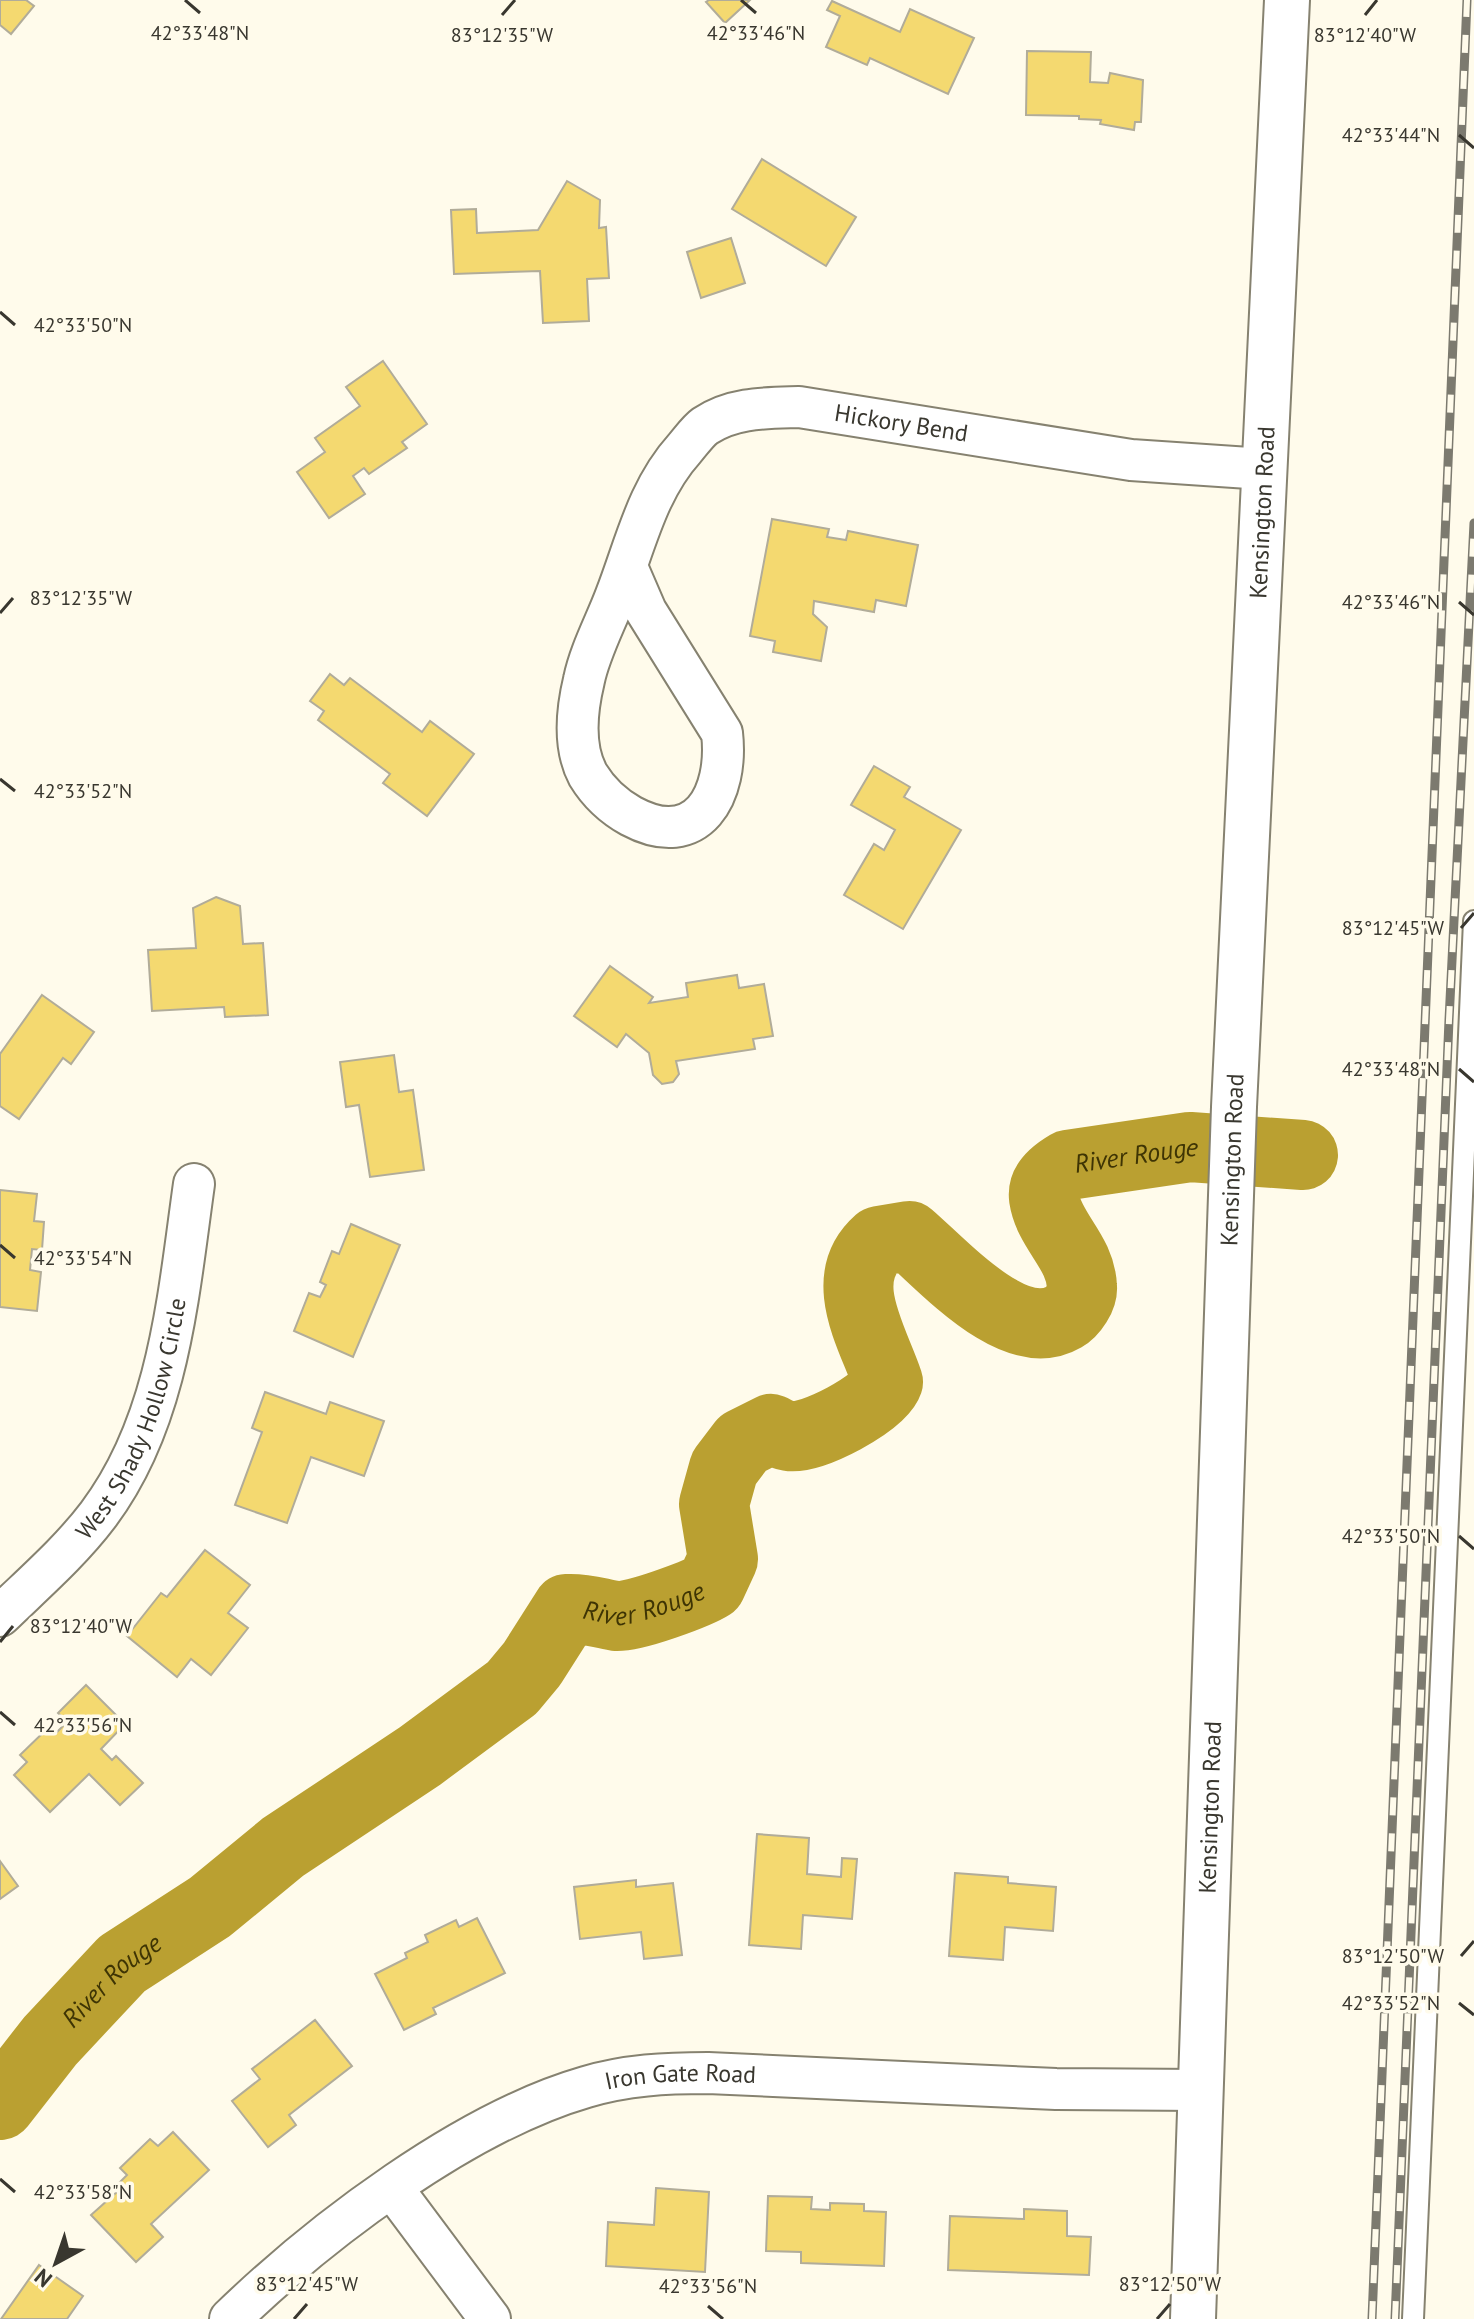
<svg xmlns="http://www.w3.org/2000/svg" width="1474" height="2319" font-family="'PT Sans',sans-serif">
  <rect width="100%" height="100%" fill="#fffbeb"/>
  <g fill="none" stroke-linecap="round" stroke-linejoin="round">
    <path stroke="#baa031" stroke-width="70" id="s1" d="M 0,2105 L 50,2041 L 122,1964 L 210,1907 L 283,1847 L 420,1756 L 512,1688 L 532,1664 L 567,1609 C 586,1608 598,1613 616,1616 C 632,1618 697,1594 711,1585 L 723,1559 L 714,1504 L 724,1468 L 743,1443 L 771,1429 C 776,1431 783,1436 789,1436 C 811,1440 881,1403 888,1382 C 873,1337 835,1280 879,1241 L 909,1236 C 944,1266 1014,1346 1064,1317 C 1073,1312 1083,1297 1082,1287 C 1081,1252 1049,1231 1044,1198 C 1042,1182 1056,1172 1068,1165 L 1190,1147 L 1303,1155"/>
  </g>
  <g fill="#f4d970" stroke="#b1ac99" stroke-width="2">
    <polygon points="0,0 26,0 34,6 11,34 0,25"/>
    <polygon points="709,0 750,0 725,23 706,2"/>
    <polygon points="832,1 900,32 910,9 974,38 948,94 870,58 867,65 826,47 840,16 827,10"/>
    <polygon points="1027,51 1091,52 1090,82 1108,83 1110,73 1143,80 1141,122 1135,122 1134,130 1100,124 1101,120 1079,119 1079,116 1026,115"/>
    <polygon points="762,159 856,217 826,266 732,209"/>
    <polygon points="567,181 600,200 599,228 606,227 609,278 587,279 589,321 543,323 540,271 454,274 451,210 476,209 477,233 538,230"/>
    <polygon points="731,238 745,283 701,298 687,252"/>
    <polygon points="383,361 427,424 402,442 407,448 369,474 364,468 353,476 365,494 329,518 297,472 325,452 315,438 360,406 346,387"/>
    <polygon points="772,519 829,529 827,537 846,540 848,531 918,545 906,606 876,600 874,612 814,601 813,614 827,627 821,661 773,652 775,641 750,636"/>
    <polygon points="330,674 344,685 350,678 422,732 430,721 474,754 427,816 383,783 390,774 318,720 324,711 310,701"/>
    <polygon points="874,766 910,787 904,797 961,830 903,929 844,895 874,844 884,850 895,830 851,805"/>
    <polygon points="216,897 240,906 243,944 263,943 268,1015 225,1017 224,1007 152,1011 148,950 196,948 193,908"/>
    <polygon points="610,966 653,997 649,1003 688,997 686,983 737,975 739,988 764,984 773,1036 753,1039 755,1049 676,1061 679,1074 673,1082 662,1084 653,1075 649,1053 626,1034 617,1047 574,1016"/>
    <polygon points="42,995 94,1032 71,1064 63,1058 19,1119 0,1106 0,1054"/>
    <polygon points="394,1055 399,1092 413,1090 424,1170 370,1177 359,1105 346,1107 340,1062"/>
    <polygon points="0,1190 37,1194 34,1221 44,1222 42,1250 32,1249 30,1270 41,1272 37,1311 0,1307"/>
    <polygon points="351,1224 400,1245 353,1357 294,1331 309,1293 320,1297 326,1285 320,1282 332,1251 339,1254"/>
    <polygon points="265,1392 326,1414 330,1402 384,1421 364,1476 311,1457 287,1523 235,1505 262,1432 252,1428"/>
    <polygon points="205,1550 250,1585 228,1613 248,1628 211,1675 191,1659 177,1677 127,1636 161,1593 167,1597"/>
    <polygon points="86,1685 125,1724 101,1749 112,1760 116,1756 143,1783 120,1805 89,1774 50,1812 14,1775 27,1762 20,1755 50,1726 56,1733 67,1722 58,1713"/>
    <polygon points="757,1834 809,1838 807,1874 841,1877 842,1858 857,1859 852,1919 803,1915 801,1949 749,1945"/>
    <polygon points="0,1861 18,1886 0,1899"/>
    <polygon points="955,1873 1008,1877 1008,1883 1056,1887 1053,1931 1005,1927 1003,1960 949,1956"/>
    <polygon points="636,1880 636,1887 673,1883 682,1955 644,1959 641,1932 580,1939 574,1887"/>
    <polygon points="477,1918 505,1973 433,2008 436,2014 404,2030 375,1974 407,1958 405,1953 428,1942 425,1935 456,1920 459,1927"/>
    <polygon points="315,2020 352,2066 289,2115 296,2125 268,2147 232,2101 260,2079 252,2069"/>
    <polygon points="173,2132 209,2170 151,2224 163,2237 136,2262 91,2215 119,2190 116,2186 127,2175 120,2168 150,2139 158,2146"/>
    <polygon points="656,2188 709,2192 705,2272 606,2266 608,2222 654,2225"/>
    <polygon points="768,2196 812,2197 811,2209 830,2210 830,2203 864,2204 864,2211 886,2212 884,2266 801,2263 801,2252 766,2251"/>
    <polygon points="1024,2209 1067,2211 1067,2236 1091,2237 1089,2275 948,2270 950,2216 1024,2219"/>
    <polygon points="39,2265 83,2296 67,2319 1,2319"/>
  </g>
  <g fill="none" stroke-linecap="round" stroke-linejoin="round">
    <defs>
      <polyline id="lane" points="1413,2319 1474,921"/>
      <g id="street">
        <path id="s2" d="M 627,567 L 646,611 L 722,733 C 729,794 698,852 631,816 C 613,806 599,793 588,775 C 573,747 577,709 584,680 C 590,651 606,622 616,595 C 636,543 647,490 685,448 C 691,441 698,431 705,426 C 733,407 767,408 799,407 L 1131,460 L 1264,469"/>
        <path id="s3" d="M 0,1616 C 34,1583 70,1552 98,1515 C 169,1421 178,1297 194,1184"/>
        <polyline points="393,2189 490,2319"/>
        <path id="s4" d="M 230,2319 C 321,2231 465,2122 586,2087 C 626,2075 666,2073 708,2073 L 1056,2089 L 1202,2090"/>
      </g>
      <g id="secondary">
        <path id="s5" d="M 1193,2319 L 1234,1107 L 1287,0"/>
      </g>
    </defs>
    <use href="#lane" stroke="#868270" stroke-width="24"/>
    <use href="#street" stroke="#868270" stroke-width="44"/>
    <use href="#secondary" stroke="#868270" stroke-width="48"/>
    <use href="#lane" stroke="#fff" stroke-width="20"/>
    <use href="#street" stroke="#fff" stroke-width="40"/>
    <use href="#secondary" stroke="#fff" stroke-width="44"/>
    <defs>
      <g id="rail">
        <polyline points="1372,2319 1467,0"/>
        <polyline points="1395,2319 1449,1020 1474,523"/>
      </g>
    </defs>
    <use href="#rail" stroke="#7c7a6f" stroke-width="9"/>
    <use href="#rail" stroke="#fffbeb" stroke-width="6" stroke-dasharray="18" stroke-linecap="butt"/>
  </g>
  <path fill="none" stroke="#39372f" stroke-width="3" d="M 185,0 L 200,13M 741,0 L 756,13M 502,15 L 515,0M 1365,15 L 1377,0M 1459,135 L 1474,148M 0,312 L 15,325M 1459,602 L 1474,615M 0,613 L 13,598M 0,779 L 15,791M 1461,928 L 1474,913M 1459,1069 L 1474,1082M 0,1245 L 15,1258M 1459,1536 L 1474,1549M 0,1642 L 13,1626M 0,1712 L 15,1725M 1461,1956 L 1474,1941M 1459,2003 L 1474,2015M 0,2179 L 15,2192M 708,2306 L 723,2319M 294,2319 L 307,2304M 1157,2319 L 1170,2304"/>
  <g text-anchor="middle" stroke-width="7" stroke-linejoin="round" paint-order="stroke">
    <g font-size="24" fill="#39372f" stroke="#fffbeb">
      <text dy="8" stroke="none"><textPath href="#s2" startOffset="996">Hickory Bend</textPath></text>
      <text dy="8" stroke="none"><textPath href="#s5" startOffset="1808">Kensington Road</textPath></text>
      <text dy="8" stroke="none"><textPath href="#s5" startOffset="1160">Kensington Road</textPath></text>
      <text dy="8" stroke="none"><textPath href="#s3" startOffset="244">West Shady Hollow Circle</textPath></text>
      <text dy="8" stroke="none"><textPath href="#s5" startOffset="512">Kensington Road</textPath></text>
      <text dy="8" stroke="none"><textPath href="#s4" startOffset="524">Iron Gate Road</textPath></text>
    </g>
    <g font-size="26" font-style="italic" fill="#3e3404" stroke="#fffbeb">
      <text dy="9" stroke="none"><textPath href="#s1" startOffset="1846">River Rouge</textPath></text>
      <text dy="9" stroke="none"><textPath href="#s1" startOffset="840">River Rouge</textPath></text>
      <text dy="9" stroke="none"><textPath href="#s1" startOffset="168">River Rouge</textPath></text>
    </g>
  </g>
  <g font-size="20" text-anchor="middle" fill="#39372f" stroke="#fffbeb" stroke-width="7" stroke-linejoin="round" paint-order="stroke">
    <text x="200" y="40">42°33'48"N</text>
    <text x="756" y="40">42°33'46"N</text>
    <text x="502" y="42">83°12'35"W</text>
    <text x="1365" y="42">83°12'40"W</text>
    <text x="1391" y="142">42°33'44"N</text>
    <text x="83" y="332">42°33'50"N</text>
    <text x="81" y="605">83°12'35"W</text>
    <text x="1391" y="609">42°33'46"N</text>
    <text x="83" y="798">42°33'52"N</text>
    <text x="1393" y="935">83°12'45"W</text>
    <text x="1391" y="1076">42°33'48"N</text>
    <text x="83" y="1265">42°33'54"N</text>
    <text x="1391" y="1543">42°33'50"N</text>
    <text x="81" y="1633">83°12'40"W</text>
    <text x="83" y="1732">42°33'56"N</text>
    <text x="1393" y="1963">83°12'50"W</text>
    <text x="1391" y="2010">42°33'52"N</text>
    <text x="83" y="2199">42°33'58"N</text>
    <text x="307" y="2291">83°12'45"W</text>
    <text x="1170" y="2291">83°12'50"W</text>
    <text x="708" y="2293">42°33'56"N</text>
  </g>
  <g transform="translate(56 2263) rotate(220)" stroke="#fffbeb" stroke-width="6" paint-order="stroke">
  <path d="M0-6L14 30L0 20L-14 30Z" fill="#39372f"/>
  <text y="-12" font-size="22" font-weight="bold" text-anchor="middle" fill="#39372f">N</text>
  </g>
</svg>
